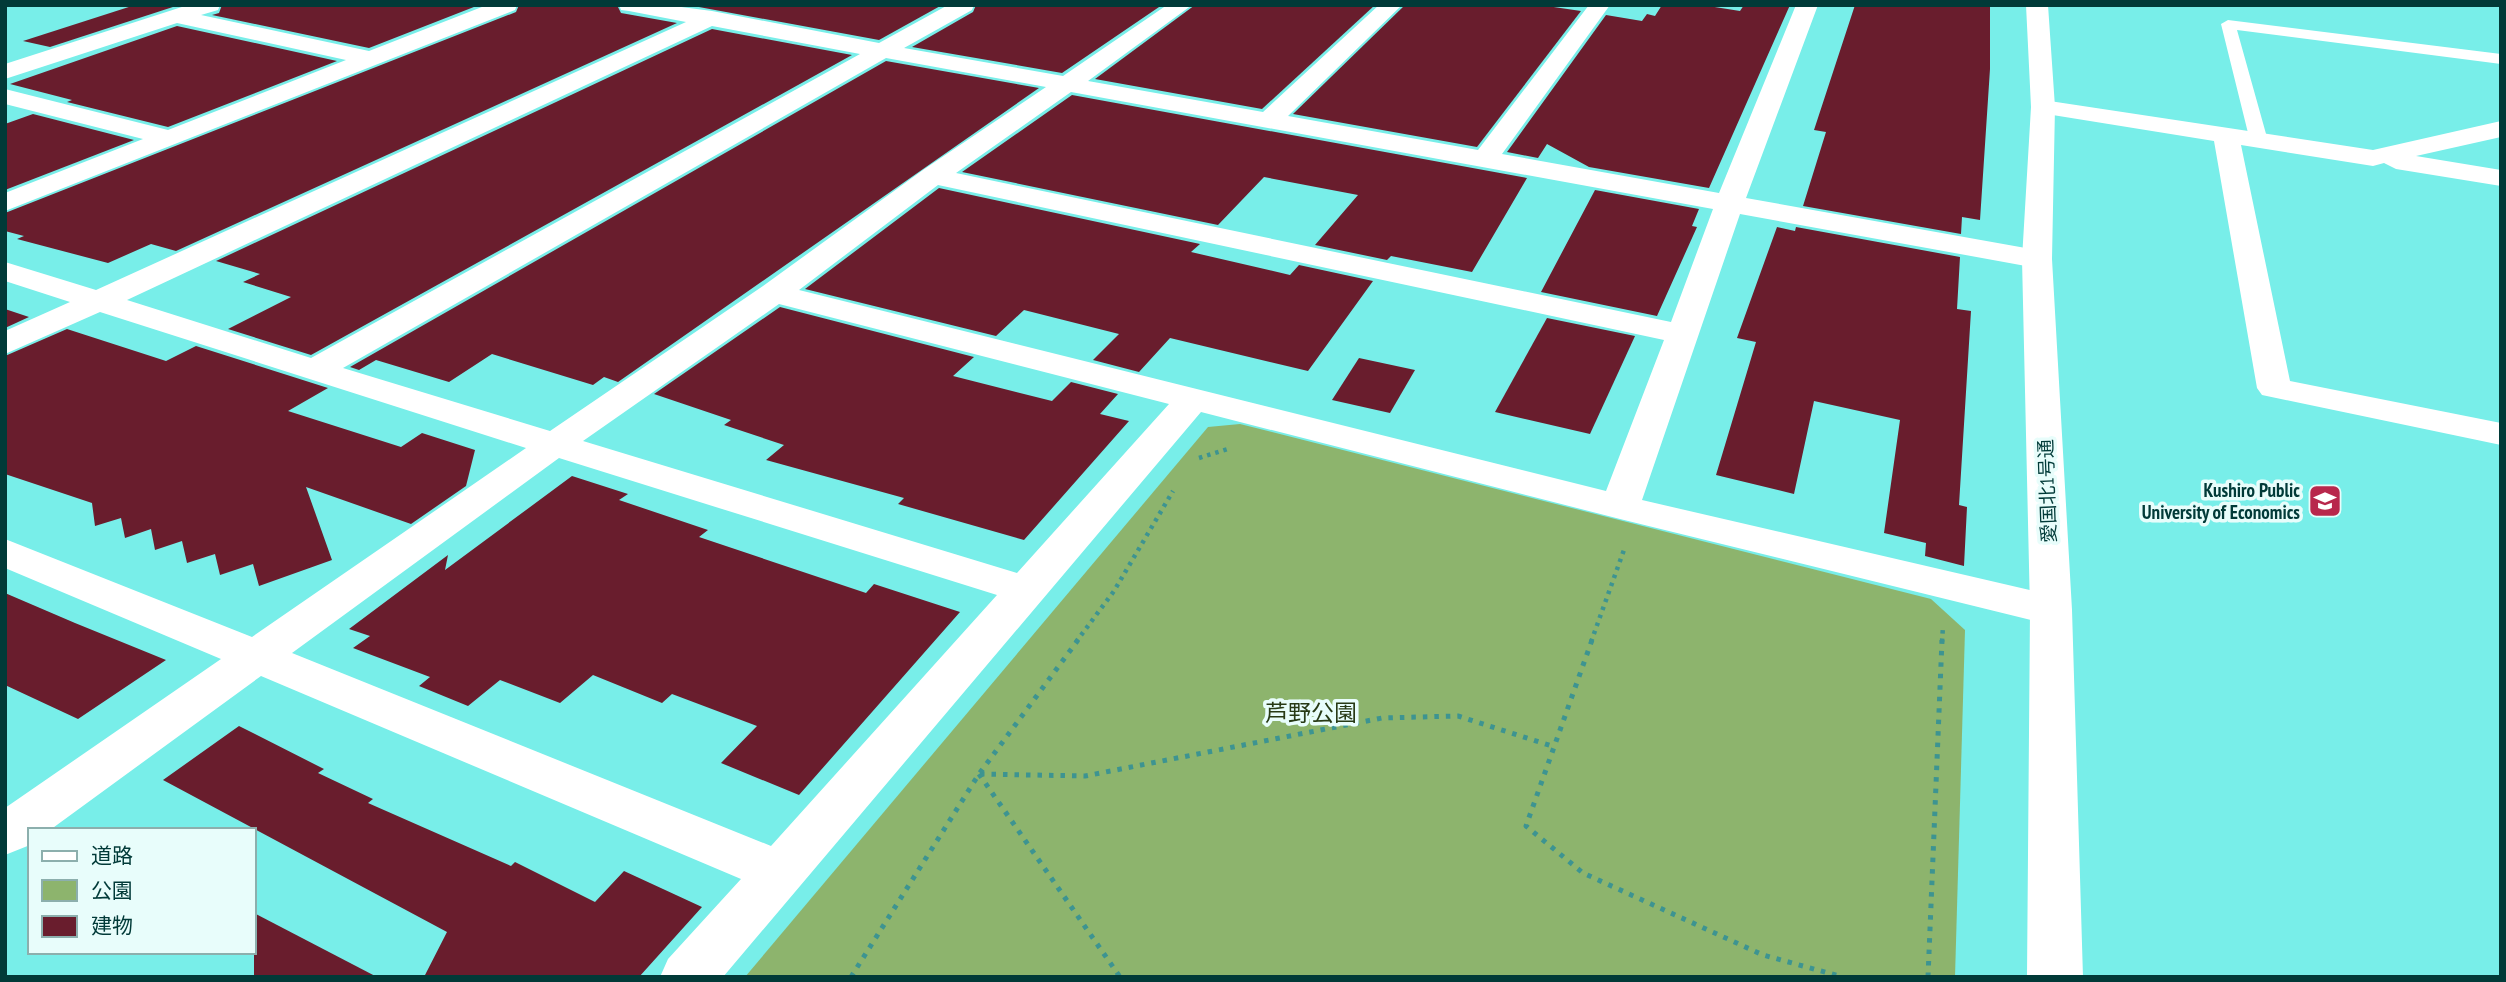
<svg xmlns="http://www.w3.org/2000/svg" width="2506" height="982" font-family="'PT Sans Narrow','Noto Sans JP',sans-serif">
  <rect width="100%" height="100%" fill="#78eee9"/>
  <polygon fill="#8db46d" points="1240,424 1931,599 1965,630 1955,977 745,977 1208,427"/>
  <g fill="#691d2d">
    <polygon points="135,5 179,5 50,47 23,41"/>
    <polygon points="222,5 479,5 369,48 212,15 219,13"/>
    <polygon points="519,5 617,5 621,13 677,23 176,251 151,244 108,263 17,239 24,236 5,231 5,213 516,12"/>
    <polygon points="688,5 942,5 879,40"/>
    <polygon points="976,5 1162,5 1062,73 912,47 973,12"/>
    <polygon points="1195,5 1375,5 1262,109 1095,79"/>
    <polygon points="1405,5 1540,5 1581,11 1477,147 1293,114"/>
    <polygon points="1662,5 1702,5 1740,11 1744,5 1790,5 1709,188 1589,167 1547,144 1538,158 1507,152 1606,15 1642,21 1647,14 1655,16"/>
    <polygon points="1855,5 1990,5 1990,69 1980,220 1962,217 1961,234 1803,206 1826,132 1814,130"/>
    <polygon points="177,26 337,61 168,127 67,102 72,100 10,84"/>
    <polygon points="712,29 852,55 311,355 228,329 291,297 243,282 260,274 216,261"/>
    <polygon points="886,61 1039,88 618,382 604,377 593,385 492,354 449,382 376,360 359,370 350,367"/>
    <polygon points="1072,95 1527,178 1472,272 1391,256 1387,260 1315,245 1358,195 1264,177 1218,225 962,172"/>
    <polygon points="33,114 134,140 5,190 5,124"/>
    <polygon points="939,188 1200,244 1191,252 1290,275 1299,265 1373,281 1308,371 1170,338 1139,372 1093,360 1119,334 1024,310 996,336 805,289"/>
    <polygon points="1595,190 1699,209 1692,226 1697,227 1657,316 1541,292"/>
    <polygon points="1777,227 1795,231 1796,227 1960,257 1957,309 1971,311 1959,505 1967,507 1964,566 1925,556 1926,543 1884,533 1900,420 1814,401 1794,494 1716,475 1756,342 1737,338"/>
    <polygon points="780,307 974,357 953,376 1052,401 1071,382 1118,394 1100,414 1129,421 1024,540 898,504 904,498 766,460 784,445 724,425 731,420 654,394"/>
    <polygon points="5,309 29,317 5,328"/>
    <polygon points="1547,318 1635,336 1590,434 1495,412"/>
    <polygon points="67,329 166,361 196,346 328,388 288,411 401,447 422,433 475,450 466,486 411,524 306,487 332,560 259,586 253,564 220,575 215,554 187,563 182,541 155,550 151,529 125,538 121,518 95,526 92,503 5,474 5,356"/>
    <polygon points="1359,358 1415,370 1390,413 1332,400"/>
    <polygon points="572,476 628,494 619,500 708,530 699,537 866,593 874,584 960,612 799,795 721,763 757,726 672,694 662,703 593,675 560,703 500,680 468,706 419,686 430,677 353,648 370,636 349,629 448,555 445,570"/>
    <polygon points="5,593 75,623 166,660 78,719 5,685"/>
    <polygon points="239,726 324,769 318,773 373,799 368,803 511,866 515,862 595,902 624,871 702,907 639,977 424,977 447,932 163,780"/>
    <polygon points="254,913 377,977 254,977"/>
  </g>
  <g fill="none" stroke-linecap="round" stroke-linejoin="round">
    <g stroke="#3d9491" stroke-width="4.5" stroke-dasharray="3.5 5" stroke-linecap="butt">
      <polyline points="1199,458 1231,448"/>
      <polyline points="1076,642 1114,591 1173,491"/>
      <polyline points="1591,642 1625,547"/>
      <polyline points="1942,642 1943,626"/>
    </g>
    <g stroke="#3d9491" stroke-width="5" stroke-dasharray="4.5 7" stroke-linecap="butt">
      <polyline points="1592,640 1526,826 1583,873 1763,955 1843,977"/>
      <polyline points="979,774 1120,977"/>
      <polyline points="980,774 1085,776 1382,718 1458,716 1555,747"/>
      <polyline points="851,977 979,774 1078,640"/>
      <polyline points="1928,977 1942,640"/>
    </g>
    <polygon fill="#fff" fill-rule="evenodd" points="2228,20 2501,54 2501,64 2237,30 2268,141 2259,146 2250,141 2221,24"/>
    <g fill="#fff" fill-rule="evenodd">
      <polygon points="188,5 220,5 218,10 201,15 369,51 487,5 517,5 515,10 5,211 5,193 143,139 5,104 5,89 168,130 346,60 177,23 5,79 5,64"/>
      <path d="M 619,5 L 666,5 L 712,11 L 879,43 L 948,5 L 974,5 L 972,10 L 904,48 L 1063,76 L 1167,5 L 1192,5 L 1088,81 L 1263,112 L 1379,5 L 1402,5 L 1288,116 L 1478,150 L 1589,5 L 1610,5 L 1502,154 L 1719,193 L 1796,5 L 1818,5 L 1746,198 L 2037,250 L 2048,253 L 2052,259 L 2048,265 L 2037,268 L 1740,214 L 1642,500 L 2051,595 L 2066,600 L 2072,610 L 2066,620 L 2051,625 L 1620,519 L 1201,412 L 723,977 L 660,977 L 668,959 L 741,879 L 261,676 L 50,830 L 30,830 L 30,845 L 5,855 L 5,808 L 221,659 L 5,568 L 5,539 L 252,637 L 526,448 L 100,312 L 5,354 L 5,331 L 70,302 L 5,281 L 5,262 L 96,290 L 686,22 L 629,11 L 621,10 ZM 712,26 L 860,54 L 311,358 L 127,300 ZM 886,58 L 1046,87 L 923,170 L 763,286 L 550,431 L 343,368 ZM 1071,92 L 1713,209 L 1671,322 L 956,173 ZM 938,185 L 1664,340 L 1606,491 L 799,290 ZM 779,304 L 1169,404 L 1017,573 L 583,441 ZM 559,458 L 997,595 L 771,846 L 292,653 Z"/>
      <polygon points="2043,100 2373,150 2501,121 2501,137 2416,156 2501,170 2501,186 2396,169 2384,163 2373,166 2241,145 2290,381 2501,423 2501,445 2262,395 2257,388 2214,141 2034,112 2031,107 2034,102"/>
    </g>
    <polygon fill="#fff" fill-rule="evenodd" points="2026,5 2048,5 2055,107 2052,259 2072,610 2083,977 2027,977 2030,610 2022,259 2031,107"/>
  </g>
  <defs>
    <symbol id="university-square" viewBox="-11 -11 22 22"><rect x="-9" y="-9" width="18" height="18" rx="4" fill="#b8274c" stroke="#e8fdfb"/><path d="M0-5L7-2L0 1L-7-2ZM-4 1L0 2.5L4 1V4Q0 6-4 4Z" fill="#fff"/></symbol>
  </defs>
  <g fill-rule="evenodd">
    <use href="#university-square" x="2306" y="482" width="38" height="38"/>
  </g>
  <g text-anchor="middle" stroke-width="7" stroke-linejoin="round" paint-order="stroke">
    <g font-size="19" font-weight="bold" fill="#013a38" stroke="#e8fdfb" text-anchor="end">
      <text x="2300" y="497">Kushiro Public<tspan x="2300" dy="22">University of Economics</tspan></text>
    </g>
    <g font-size="19" fill="#013a38" stroke="#e8fdfb">
      <text transform="translate(2047 491) rotate(-92)" y="7">愛国北1号通</text>
    </g>
    <g font-size="23" fill="#273a15" stroke="#e8fdfb">
      <text x="1311" y="721">芦野公園</text>
    </g>
  </g>
  <rect width="2506" height="982" fill="none" stroke="#013a38" stroke-width="14"/>
  <rect x="28" y="828" width="228" height="126" fill="#e8fdfb" stroke="#8cafad" stroke-width="2"/>
  <rect x="42" y="851" width="35" height="10" fill="#ffffff" stroke="#8cafad" stroke-width="2"/>
  <text x="91" y="863" font-size="21" fill="#013a38">道路</text>
  <rect x="42" y="880" width="35" height="21" fill="#8db46d" stroke="#8cafad" stroke-width="2"/>
  <text x="91" y="898" font-size="21" fill="#013a38">公園</text>
  <rect x="42" y="916" width="35" height="21" fill="#691d2d" stroke="#8cafad" stroke-width="2"/>
  <text x="91" y="933" font-size="21" fill="#013a38">建物</text>
</svg>
